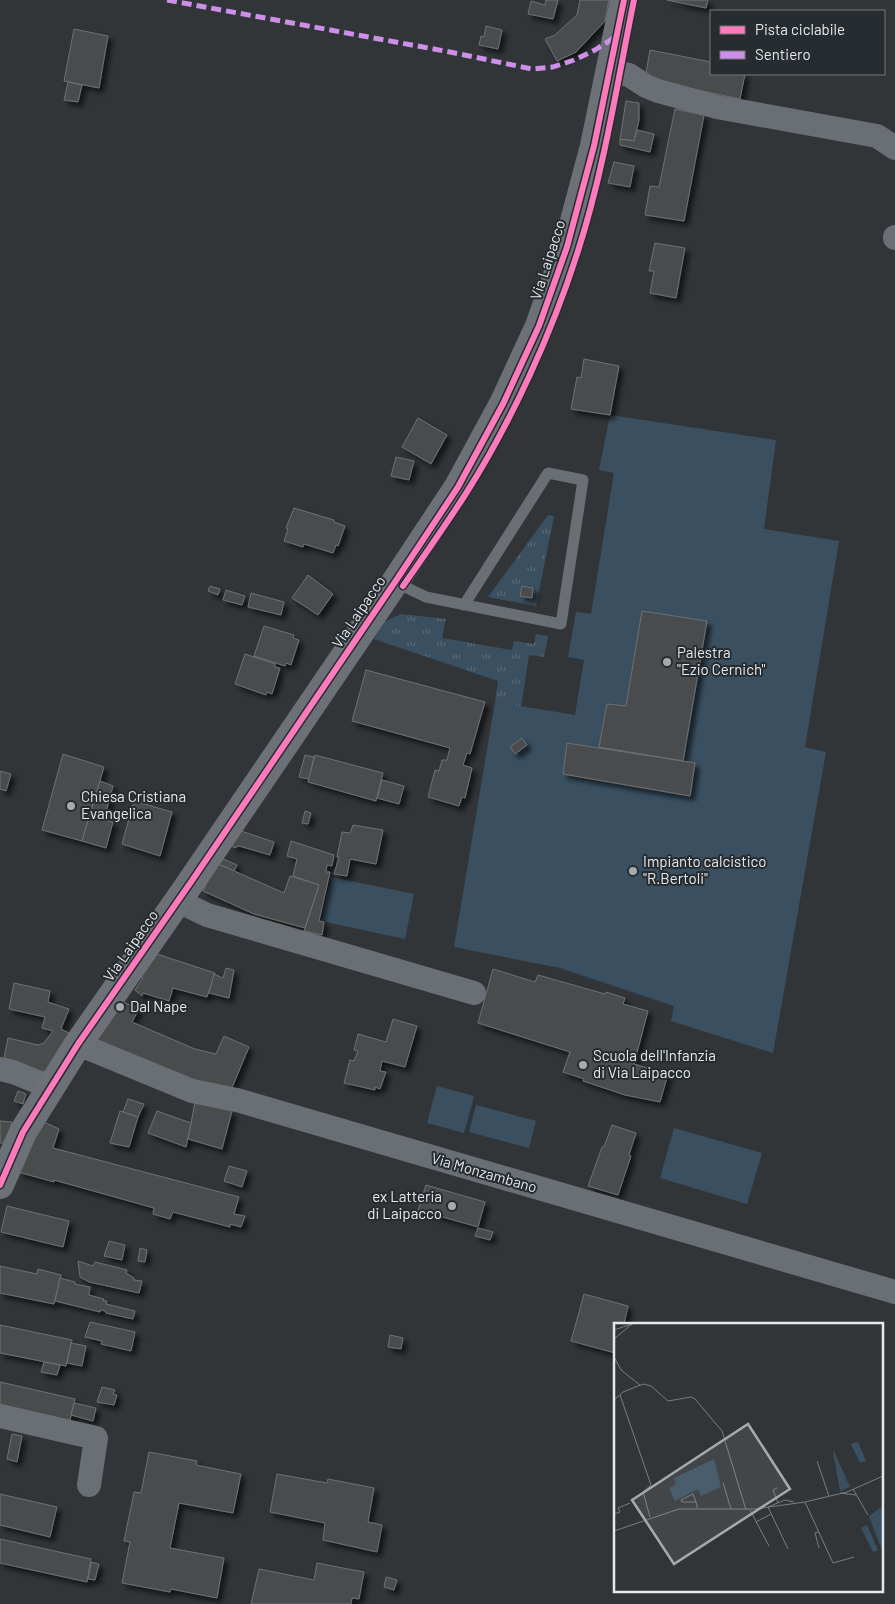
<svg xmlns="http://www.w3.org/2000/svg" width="895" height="1604" font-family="Barlow,sans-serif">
  <defs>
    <pattern id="grass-tufts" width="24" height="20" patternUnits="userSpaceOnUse" patternTransform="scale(1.25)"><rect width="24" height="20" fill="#3a5061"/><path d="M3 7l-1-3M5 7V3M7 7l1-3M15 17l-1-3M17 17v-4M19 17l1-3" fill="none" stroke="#566978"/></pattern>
    <filter id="shadow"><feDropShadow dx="4.5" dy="4.5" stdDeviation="2.5" flood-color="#0009"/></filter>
  </defs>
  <rect width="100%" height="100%" fill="#323538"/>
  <g fill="url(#grass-tufts)">
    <polygon points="548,515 554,516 536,606 488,597"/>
    <polygon points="401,614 446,619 442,638 512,650 514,641 534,644 536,634 548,636 544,657 529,655 521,707 495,702 498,681 374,639 384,622"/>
  </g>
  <g fill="#3a5061">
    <polygon points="610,415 776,440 764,529 839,541 805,747 826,752 773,1053 671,1021 674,1006 560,968 454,947 495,702 575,715 584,660 568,657 576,612 591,614 614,473 599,470"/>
    <polygon points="331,877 414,894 405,939 321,921"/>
    <polygon points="437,1086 474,1096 464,1133 427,1123"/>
    <polygon points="476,1105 536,1121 529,1148 469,1132"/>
    <polygon points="674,1128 762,1153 747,1204 660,1178"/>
  </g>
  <g fill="#4a4c4e" stroke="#6e7073" filter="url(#shadow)">
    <polygon points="546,0 558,0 553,19 528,14 531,1 545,5"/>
    <polygon points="580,0 609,0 605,21 576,52 557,61 545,39 555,35 577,15"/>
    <polygon points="667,0 708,0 706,8"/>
    <polygon points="486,26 502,30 498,49 479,45 481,36 484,37"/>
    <polygon points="74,29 108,36 99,88 64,81"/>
    <polygon points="650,50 711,62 711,74 745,74 740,99 645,79"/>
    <polygon points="68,82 82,85 78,102 64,100"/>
    <polygon points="626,101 639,103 639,120 634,141 620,139"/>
    <polygon points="675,109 704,115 684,221 645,215 650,186 659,187"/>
    <polygon points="637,130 654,134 650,152 620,145 620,139 634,141"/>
    <polygon points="614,162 634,166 630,187 608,183"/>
    <polygon points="655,243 685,248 676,298 650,293 654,271 649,271"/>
    <polygon points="584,359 619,366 610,415 571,409 577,377 581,378"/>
    <polygon points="418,418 447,435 431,464 402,447"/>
    <polygon points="396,457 414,461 409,480 391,476"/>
    <polygon points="294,508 334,520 334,522 345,526 338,546 336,545 333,553 304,544 303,547 284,541 288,529 286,528"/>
    <polygon points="308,575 333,594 318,615 292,598"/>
    <polygon points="210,586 220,589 218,595 208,591"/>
    <polygon points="522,586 533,588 532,598 520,596"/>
    <polygon points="226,590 245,596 242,605 223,600"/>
    <polygon points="251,593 284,602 281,615 248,607"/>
    <polygon points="642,611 707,621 683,761 599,747 607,704 626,706"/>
    <polygon points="264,626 294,635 293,638 299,640 291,665 286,663 285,666 254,656"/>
    <polygon points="245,654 275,664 275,667 280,668 272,694 267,692 266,695 235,684"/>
    <polygon points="366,670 485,702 470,754 467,753 463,765 472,768 465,798 462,797 459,806 428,797 435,770 439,771 442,760 447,760 450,748 352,721"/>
    <polygon points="522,738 527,745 515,754 510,747"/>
    <polygon points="567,743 695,763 690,796 563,774"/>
    <polygon points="63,754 104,767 82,841 42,830"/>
    <polygon points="305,755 314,757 309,779 299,777"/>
    <polygon points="315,755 383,773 376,801 308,782"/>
    <polygon points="0,771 11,774 6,791 0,789"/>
    <polygon points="382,780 404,786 399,804 377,798"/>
    <polygon points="100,781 113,786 104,820 113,822 106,848 82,841"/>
    <polygon points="134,801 172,812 160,856 122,844"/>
    <polygon points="305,811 311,813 308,824 302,823"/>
    <polygon points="353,825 383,830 376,864 350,859 347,876 334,874 339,857 337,857 342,832 350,833"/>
    <polygon points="238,830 274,842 270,855 239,846 234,848 230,842"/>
    <polygon points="291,841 334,855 332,866 327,865 326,872 330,872 319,921 324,922 322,935 304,931 319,885 293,876 297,859 287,856"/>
    <polygon points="219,857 237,865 234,871 216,863"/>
    <polygon points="216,863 284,893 290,876 319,885 305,928 254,914 203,891"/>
    <polygon points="157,954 215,973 207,997 173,988 169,1001 143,993 142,996 135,990 143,978 141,977"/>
    <polygon points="226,968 234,970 229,998 209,993 214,974 223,978"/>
    <polygon points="493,969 535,982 538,975 605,994 606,992 625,998 623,1004 648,1011 634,1064 668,1074 660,1102 625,1095 583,1081 584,1079 563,1072 570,1052 478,1023"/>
    <polygon points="14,983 50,991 48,1002 69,1009 61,1029 71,1034 51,1069 43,1072 3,1063 8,1038 38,1045 44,1043 53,1031 42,1028 45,1017 9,1009"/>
    <polygon points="123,1002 139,1009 132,1022 195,1049 216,1054 224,1036 249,1047 231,1090 217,1086 213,1083 212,1084 184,1077 95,1039"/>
    <polygon points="393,1019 417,1026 405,1067 382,1061 380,1071 386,1072 380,1089 375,1087 375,1090 344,1083 350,1060 354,1061 358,1051 354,1050 358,1034 386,1042"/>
    <polygon points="18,1091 26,1094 23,1104 14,1101"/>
    <polygon points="128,1099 144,1104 138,1117 123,1112"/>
    <polygon points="195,1102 232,1111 222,1149 188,1139"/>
    <polygon points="120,1111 138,1117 129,1147 110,1143"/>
    <polygon points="157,1111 191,1123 186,1147 148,1133"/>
    <polygon points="40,1120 59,1129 53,1148 239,1197 234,1214 245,1216 241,1227 230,1224 230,1227 173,1212 170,1219 153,1214 154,1208 54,1180 54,1182 18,1172"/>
    <polygon points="0,1121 12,1122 8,1143 0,1143"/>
    <polygon points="612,1125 636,1133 629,1155 631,1156 618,1195 588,1186 602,1147 604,1147"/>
    <polygon points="229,1166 247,1171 242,1187 224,1181"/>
    <polygon points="426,1185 485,1202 478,1227 418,1210"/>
    <polygon points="7,1206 69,1221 63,1247 1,1232"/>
    <polygon points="478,1228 493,1232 490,1240 475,1236"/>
    <polygon points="109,1241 125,1245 122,1260 104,1256"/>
    <polygon points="140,1248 147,1250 145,1262 138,1261"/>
    <polygon points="78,1261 93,1266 95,1262 127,1270 126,1273 134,1278 134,1280 142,1281 139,1293 89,1282 80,1277"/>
    <polygon points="0,1266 37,1274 38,1269 61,1275 54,1304 0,1293"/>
    <polygon points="60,1278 75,1282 75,1284 90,1287 89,1295 104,1299 103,1301 107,1301 106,1304 135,1311 133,1319 106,1313 105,1311 101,1310 100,1312 55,1301"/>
    <polygon points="584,1294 628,1306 624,1324 615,1324 615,1353 571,1341"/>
    <polygon points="90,1322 135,1332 131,1351 101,1344 102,1341 85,1337"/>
    <polygon points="0,1325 72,1340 66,1366 0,1353"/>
    <polygon points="390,1335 403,1338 401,1349 388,1347"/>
    <polygon points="71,1343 86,1346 82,1366 67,1363"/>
    <polygon points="44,1362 60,1365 57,1375 41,1372"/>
    <polygon points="0,1382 75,1399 69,1424 0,1409"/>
    <polygon points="102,1387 115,1390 113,1394 117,1395 114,1405 97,1402"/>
    <polygon points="74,1403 96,1408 93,1421 71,1415"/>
    <polygon points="12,1434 22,1436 17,1462 7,1459"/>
    <polygon points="149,1452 197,1461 196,1465 241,1474 233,1513 179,1503 170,1548 224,1558 217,1598 171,1589 170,1592 122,1583 130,1542 124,1541 134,1492 141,1493"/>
    <polygon points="277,1474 327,1483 328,1479 374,1488 368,1522 382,1525 377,1552 323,1540 325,1523 270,1512"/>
    <polygon points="0,1494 57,1507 50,1537 0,1525"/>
    <polygon points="0,1539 91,1559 87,1582 0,1563"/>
    <polygon points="91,1562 99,1564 95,1580 88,1579"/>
    <polygon points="317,1563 364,1572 359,1599 352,1598 351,1604 251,1604 259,1569 314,1580"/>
    <polygon points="386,1577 397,1580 394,1590 384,1587"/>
  </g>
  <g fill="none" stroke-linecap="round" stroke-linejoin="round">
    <polyline stroke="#696f74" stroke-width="11" points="395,582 426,597 561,624 583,480 548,473 464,605"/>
    <g stroke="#696f74" stroke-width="24">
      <polyline points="610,71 629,75 646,86 658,91 717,107 877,136 895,148"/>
      <polyline points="895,237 895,238"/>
      <polyline points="178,901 207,915 474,993"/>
      <polyline points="78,1044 192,1091 237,1100 895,1292"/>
      <polyline points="0,1069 13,1072 50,1087"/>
      <polyline points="0,1416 96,1438 89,1485"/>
    </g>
    <polyline stroke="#6b7176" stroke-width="28" points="0,1185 23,1132 78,1044 191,882 395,582 458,487 503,404 539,326 567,247 594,146 624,0"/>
    <polyline stroke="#ce8fe9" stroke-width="5" stroke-dasharray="10 5" stroke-linecap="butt" points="167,0 450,52 532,69 553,67 574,60 595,50 617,36"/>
    <defs>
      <g id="cycleway">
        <path d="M 403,586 C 424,556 445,526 465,495 C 511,423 552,333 578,251 C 604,170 617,84 634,0"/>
        <polyline points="0,1185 23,1132 78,1044 191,882 395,582 458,487 503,404 539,326 567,247 594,146 624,0"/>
      </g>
    </defs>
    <use href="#cycleway" stroke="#262c30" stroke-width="9"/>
    <use href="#cycleway" stroke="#fd7abc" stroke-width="6"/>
  </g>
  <g fill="#a7aaad" stroke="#262c30" stroke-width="2">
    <circle cx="667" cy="662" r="5"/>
    <circle cx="71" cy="806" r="5"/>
    <circle cx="633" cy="871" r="5"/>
    <circle cx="120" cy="1007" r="5"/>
    <circle cx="583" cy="1065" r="5"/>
    <circle cx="452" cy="1206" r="5"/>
  </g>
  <g text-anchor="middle" stroke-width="4" stroke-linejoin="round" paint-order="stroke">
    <g font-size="15" fill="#e6e9ec" stroke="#262c30">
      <text transform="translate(548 260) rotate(-72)" y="5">Via Laipacco</text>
      <text transform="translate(359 612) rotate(-56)" y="5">Via Laipacco</text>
      <text transform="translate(131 946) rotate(-55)" y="5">Via Laipacco</text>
      <text transform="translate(484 1173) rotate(16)" y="5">Via Monzambano</text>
    </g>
    <g font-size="15" fill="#e6e9ec" stroke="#262c30" text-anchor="start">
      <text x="677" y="658">Palestra<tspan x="677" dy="17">"Ezio Cernich"</tspan></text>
      <text x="81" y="802">Chiesa Cristiana<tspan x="81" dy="17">Evangelica</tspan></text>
      <text x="643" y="867">Impianto calcistico<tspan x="643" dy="17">"R.Bertoli"</tspan></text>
      <text x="130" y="1012">Dal Nape</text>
      <text x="593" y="1061">Scuola dell'Infanzia<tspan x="593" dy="17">di Via Laipacco</tspan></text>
      <text x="442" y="1202" text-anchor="end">ex Latteria<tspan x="442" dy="17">di Laipacco</tspan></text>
    </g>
  </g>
  <g transform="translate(614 1323)">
    <rect width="269" height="269" fill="#323538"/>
    <path d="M 220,128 L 236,164 L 226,168 L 219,129 ZM 269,183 L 269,230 L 255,193 ZM 253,202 L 264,227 L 259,229 L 247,205 Z" fill="#3a5061"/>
    <path d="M 244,119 L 252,138 L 246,140 L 237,121 ZM 100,136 L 107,164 L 87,173 L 84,166 L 61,178 L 55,165 L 62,161 L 60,155 Z" fill="#3a5061"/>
    <path fill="none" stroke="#7a7d80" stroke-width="1" d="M 0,7 L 21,0M 0,16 L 18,1M 0,34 L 7,47 L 26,62M 6,72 L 37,162 L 29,169 L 36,194M 0,77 L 9,69 L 29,61 L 37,63 L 54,78 L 77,74 L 81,76 L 108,108 L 132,187M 203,138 L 215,173M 109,160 L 117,186M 163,165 L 159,167 L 164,180M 239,166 L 254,192M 226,170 L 242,172M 82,179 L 68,179 L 67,177 L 79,171 L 83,182 L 83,185M 191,179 L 219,240 L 240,234M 136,187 L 155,223M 0,191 L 6,189 L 4,185 L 16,180M 142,199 L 157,191M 0,208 L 65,186 L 141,186 L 191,179 L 233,169 L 269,153M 204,209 L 201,210 L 205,225M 174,226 L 154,184 L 171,177 L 180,179"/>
    <path fill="#a7aaad" fill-opacity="0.15" stroke="#a7aaad" stroke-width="2.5" d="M 134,101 L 176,166 L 60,241 L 18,177 Z"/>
    <rect width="269" height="269" fill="none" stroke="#e6e9ec" stroke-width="2.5"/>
  </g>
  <rect x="710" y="10" width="175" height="65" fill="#262c30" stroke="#73787b"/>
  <rect x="720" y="26" width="25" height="8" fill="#fd7abc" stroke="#73787b"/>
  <text x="755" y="35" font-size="15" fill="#e6e9ec">Pista ciclabile</text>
  <rect x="720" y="51" width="25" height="8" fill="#ce8fe9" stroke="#73787b"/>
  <text x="755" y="60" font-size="15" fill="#e6e9ec">Sentiero</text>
</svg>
